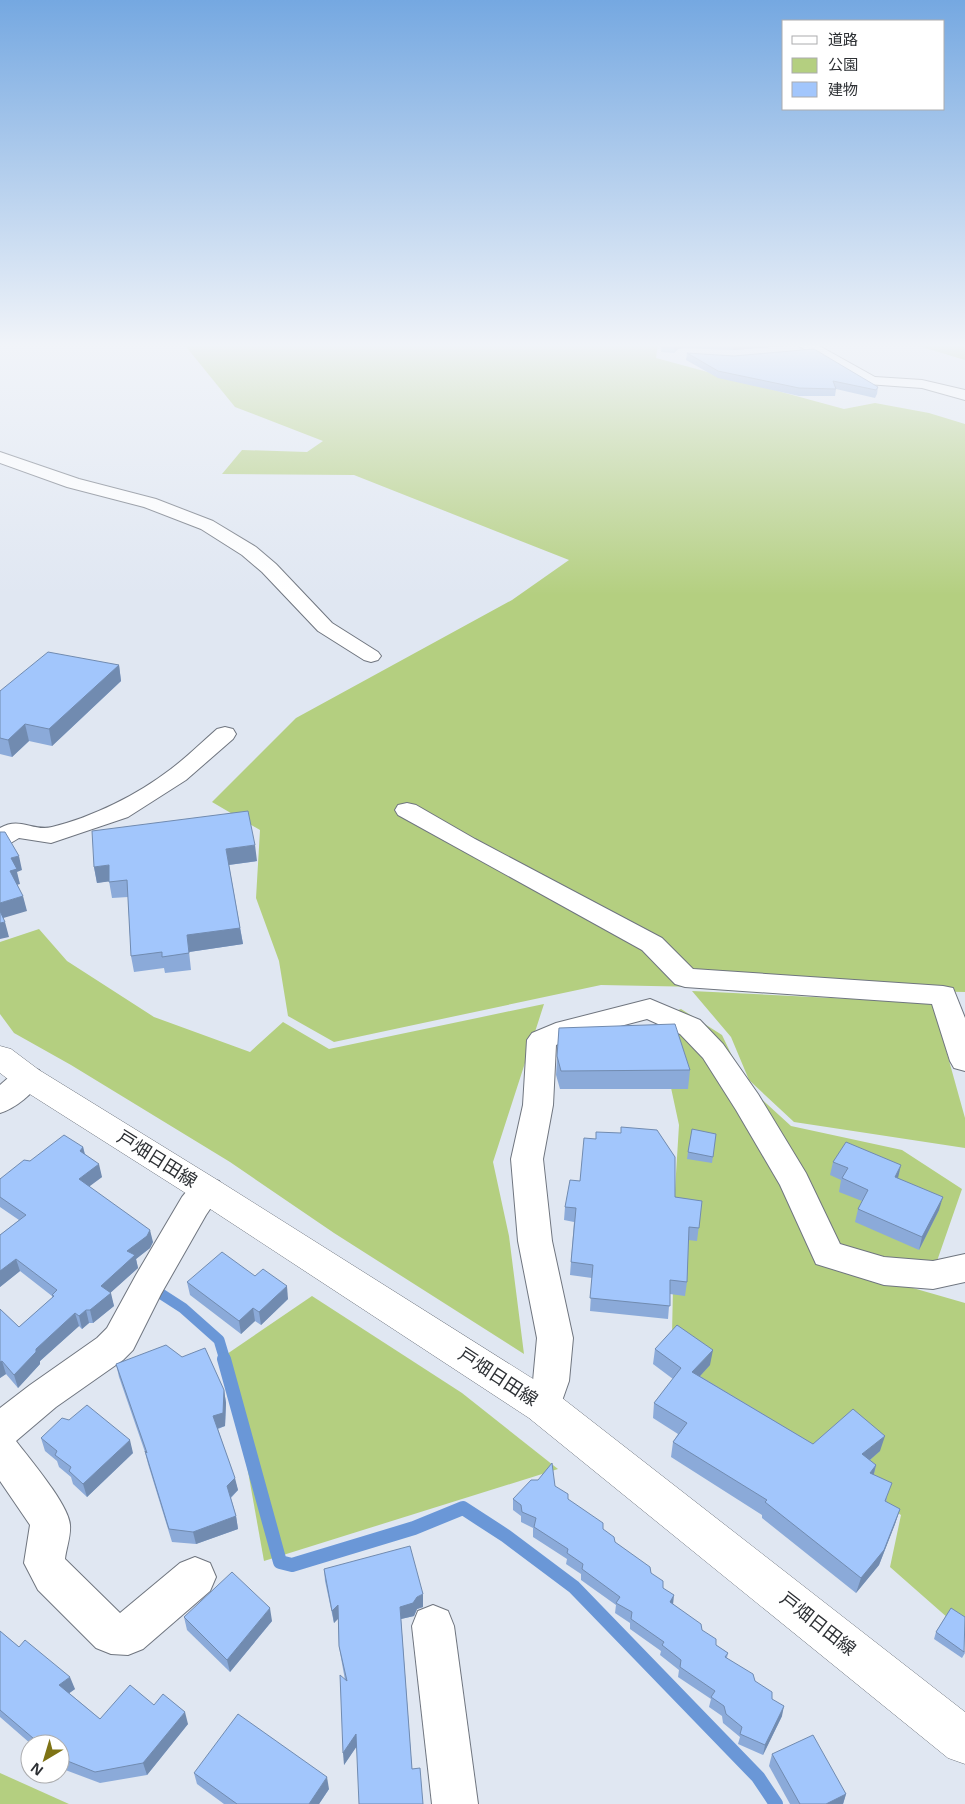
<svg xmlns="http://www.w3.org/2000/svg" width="965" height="1804" font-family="'Noto Sans','Noto Sans JP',sans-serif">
  <rect width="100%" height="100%" fill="#e0e7f2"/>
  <g fill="#b4cf80">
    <polygon points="183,343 658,343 656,358 844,409 875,403 929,413 965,424 965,992 601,985 334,1042 288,1016 279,961 256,898 260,830 212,802 296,718 512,600 569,560 354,475 222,474 242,450 307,452 323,441 235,407"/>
    <polygon points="909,343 965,343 965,360"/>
    <polygon points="39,929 67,961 154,1017 250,1052 283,1022 329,1049 544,1004 493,1162 509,1236 524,1354 334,1233 230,1162 71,1065 14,1033 0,1014 0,942"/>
    <polygon points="692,991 933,1003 965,1118 965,1148 794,1122 749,1080 731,1037"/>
    <polygon points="681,1009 722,1035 746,1085 791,1126 902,1150 962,1189 937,1261 826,1263 965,1303 965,1633 890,1567 901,1515 706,1388 672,1335 675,1190 679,1125 656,1018"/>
    <polygon points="312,1296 462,1393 558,1469 264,1561 227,1354"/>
    <polygon points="0,1773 69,1804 0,1804"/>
  </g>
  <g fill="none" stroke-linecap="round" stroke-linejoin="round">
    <polyline stroke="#6a97d7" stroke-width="11" points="152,1288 183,1308 219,1340 225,1360"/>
    <polyline stroke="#6a97d7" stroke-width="14" points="224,1359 280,1562 292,1565 414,1528 463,1508 506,1536 574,1587 758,1777 776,1804"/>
    <defs>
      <g id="minor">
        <polygon points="797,343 814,343 875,377 922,380 965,390 965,400 922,388 867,384 799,346"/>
        <polygon points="0,452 79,479 156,499 213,521 256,547 276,564 332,623 378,652 381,656 378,660 371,662 364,660 318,631 262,572 242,555 201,529 144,507 67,487 0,463"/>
        <path d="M 225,727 L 233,729 L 236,734 L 233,739 L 186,780 L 128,817 L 51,843 L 19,838 L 9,844 L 0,846 L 0,828 C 20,816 33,832 52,827 C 93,817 137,795 171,769 C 187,757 202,742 217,729 Z"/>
        <polygon points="407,803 416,805 475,839 662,938 693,969 943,986 953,988 965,1018 965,1071 954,1068 950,1061 932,1004 685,987 675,984 642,950 398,815 395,810 398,805"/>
        <polygon points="650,999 700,1020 723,1044 758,1094 806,1173 840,1244 884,1257 933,1261 965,1254 965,1282 933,1289 884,1285 816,1264 780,1185 736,1110 703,1058 680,1034 647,1019 575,1038 556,1045 553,1105 543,1159 552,1241 573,1338 569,1381 556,1418 543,1422 530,1418 524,1406 533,1381 537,1338 518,1241 511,1159 523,1105 527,1040 532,1033 556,1023"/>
        <path d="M 28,1067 L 39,1070 L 43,1078 C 34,1093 16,1108 0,1113 L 0,1085 L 17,1070 Z"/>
        <path d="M 207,1178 L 219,1181 L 223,1190 L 206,1215 L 161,1294 L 133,1350 L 123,1360 L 56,1407 L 16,1441 C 29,1458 69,1505 70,1525 C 71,1536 66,1549 65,1559 L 120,1613 L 180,1563 L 195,1557 L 210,1563 L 216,1577 L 210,1591 L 143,1649 L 128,1655 L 111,1654 L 96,1648 L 38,1590 L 24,1563 L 30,1525 L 0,1481 L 0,1408 L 30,1385 L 97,1338 L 107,1328 L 136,1275 L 182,1197 L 195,1181 Z"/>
        <polygon points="433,1605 448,1611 454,1626 478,1804 432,1804 412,1626 418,1611"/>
      </g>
      <polygon id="secondary" points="0,1046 11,1049 39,1070 219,1181 557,1394 965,1712 965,1764 948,1758 529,1418 195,1199 17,1086 0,1073"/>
    </defs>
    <use href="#minor" stroke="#6f757f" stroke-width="2"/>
    <use href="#secondary" stroke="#6f757f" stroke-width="1"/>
    <use href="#minor" fill="#fff" fill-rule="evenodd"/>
    <use href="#secondary" fill="#fff" fill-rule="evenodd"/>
  </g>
  <g fill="#8baad9">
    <polygon points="662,343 785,343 784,346 733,350 683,348 678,349 674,353 661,352"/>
    <polygon points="687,353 878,387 877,394 875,398 836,389 835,396 799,396 718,378 686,360"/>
    <polygon points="119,665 121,681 52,746 29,741 12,757 0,754 0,691"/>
    <polygon points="257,861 229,865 243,944 189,952 191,970 165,973 164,968 134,972 131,956 128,897 112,898 109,881 97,883 94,867"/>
    <polygon points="559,1028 690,1070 688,1089 560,1089 556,1075"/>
    <polygon points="596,1132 675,1197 702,1201 697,1241 688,1240 687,1282 685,1296 670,1294 668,1319 590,1311 592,1278 570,1275 574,1222 564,1220 565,1207 580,1181 596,1139"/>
    <polygon points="716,1134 712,1163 687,1159 688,1152"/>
    <polygon points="83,1147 85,1154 102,1177 89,1186 153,1242 150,1248 136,1259 138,1268 110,1293 114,1306 93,1323 89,1323 82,1329 79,1326 40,1361 40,1364 18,1388 6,1374 0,1378 0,1309 19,1327 52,1298 52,1296 20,1271 0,1287 0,1235 19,1220 0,1207 0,1179 30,1161"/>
    <polygon points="833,1162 898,1178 939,1210 919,1250 855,1222 858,1209 862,1201 839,1192 841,1180 830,1175"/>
    <polygon points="255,1276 288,1299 261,1325 255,1321 241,1334 190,1295 187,1282"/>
    <polygon points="655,1349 710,1365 700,1376 813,1444 880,1451 870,1460 876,1465 874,1474 887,1498 886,1502 900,1509 895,1524 879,1565 856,1593 762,1518 762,1515 671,1457 673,1442 678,1434 653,1418 654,1403 673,1379 653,1364"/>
    <polygon points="116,1364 224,1390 226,1403 225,1426 218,1429 238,1490 231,1498 236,1516 238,1529 196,1544 172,1542 148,1464 145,1452 119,1377"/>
    <polygon points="41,1438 133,1453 87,1497 73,1484 71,1477 59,1467 57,1461 45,1451"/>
    <polygon points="555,1486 568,1499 603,1529 615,1542 651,1573 663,1588 673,1604 702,1630 716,1645 728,1653 727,1658 755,1681 772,1699 782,1716 763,1755 738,1744 740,1737 723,1723 722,1716 709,1707 711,1699 678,1677 679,1670 660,1655 661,1651 630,1629 630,1623 615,1613 616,1605 581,1580 581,1574 566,1564 567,1559 533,1537 533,1528 521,1522 521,1516 513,1510 513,1499"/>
    <polygon points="324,1569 423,1607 417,1609 414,1616 401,1619 412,1769 423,1804 356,1747 344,1765 345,1680 341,1658 339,1646 338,1618 334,1623 325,1581"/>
    <polygon points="951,1608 965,1653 962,1658 934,1639 936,1632"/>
    <polygon points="184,1617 272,1621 230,1672 187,1630"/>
    <polygon points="0,1631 19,1647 75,1689 69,1693 100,1719 154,1705 188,1724 147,1775 100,1783 60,1768 60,1744 31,1744 0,1717"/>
    <polygon points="772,1754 846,1794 843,1804 790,1804 769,1766"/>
    <polygon points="194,1773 329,1789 319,1804 224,1804 197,1784"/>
  </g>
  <g fill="#718bb0">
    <polygon points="683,343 683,348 678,349 674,353 675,348 678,344"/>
    <polygon points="767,343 785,343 784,346 733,350 733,345"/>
    <polygon points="119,665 121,681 52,746 49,729"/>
    <polygon points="25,724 29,741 12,757 8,740"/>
    <polygon points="255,845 257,861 228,865 226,849"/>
    <polygon points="19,856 22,870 17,872 20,884 13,886 10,871 11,858"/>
    <polygon points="109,865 112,881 97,883 94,867"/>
    <polygon points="23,896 27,911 0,919 0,903"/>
    <polygon points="5,922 9,937 0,939 0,923"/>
    <polygon points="240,928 243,944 189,952 191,970 187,935"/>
    <polygon points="83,1147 86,1160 80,1151"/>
    <polygon points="99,1164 102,1177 82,1192 79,1179"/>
    <polygon points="901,1165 898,1178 895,1177"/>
    <polygon points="943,1197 939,1210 919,1250 922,1237"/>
    <polygon points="150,1230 153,1242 150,1248 136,1259 138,1268 108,1295 111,1293 114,1306 93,1323 90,1310 101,1286 127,1251"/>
    <polygon points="16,1259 20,1271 0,1287 0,1271"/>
    <polygon points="287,1286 288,1299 261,1325 259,1312"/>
    <polygon points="253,1308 255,1321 241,1334 239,1321"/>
    <polygon points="86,1310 89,1323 82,1329 79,1316"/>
    <polygon points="75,1313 79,1326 40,1361 40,1364 18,1388 14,1375 36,1349"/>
    <polygon points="713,1350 710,1365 690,1387 692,1372"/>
    <polygon points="2,1361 6,1374 0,1378 0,1362"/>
    <polygon points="224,1390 226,1403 225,1426 216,1429 213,1416"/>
    <polygon points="885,1436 880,1451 858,1470 862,1454"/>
    <polygon points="130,1440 133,1453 87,1497 83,1484"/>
    <polygon points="876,1465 872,1481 870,1473"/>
    <polygon points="235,1478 238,1490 229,1499 227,1486"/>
    <polygon points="900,1509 895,1524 879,1565 856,1593 861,1578"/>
    <polygon points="236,1516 238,1529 196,1544 193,1532"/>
    <polygon points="423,1594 423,1607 417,1609 414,1616 401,1619 400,1607 417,1597"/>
    <polygon points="674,1595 673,1605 670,1602"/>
    <polygon points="338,1605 340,1617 334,1623 332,1611"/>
    <polygon points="270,1608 272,1621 230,1672 227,1660"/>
    <polygon points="70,1677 75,1689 64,1697 59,1685"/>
    <polygon points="784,1706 782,1716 763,1755 765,1745"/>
    <polygon points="185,1712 188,1724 147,1775 143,1763"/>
    <polygon points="356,1734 357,1746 344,1765 343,1753"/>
    <polygon points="327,1777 329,1789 319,1804 309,1804"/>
    <polygon points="846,1794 843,1804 826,1804"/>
  </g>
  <g fill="#a2c6fc" stroke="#718bb0">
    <polygon points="662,343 767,343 733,345 683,343 678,344 675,348 661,347"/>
    <polygon points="814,349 878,387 876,390 833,381 836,389 799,388 718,371 687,353 734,356"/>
    <polygon points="48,652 119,665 49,729 25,724 8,740 0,738 0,691"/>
    <polygon points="248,811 255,845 226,849 240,928 187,935 189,953 162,957 162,952 131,956 127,880 109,882 109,865 94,867 92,831"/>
    <polygon points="0,832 5,832 19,856 11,858 17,869 10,871 23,896 0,903"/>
    <polygon points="0,911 5,922 0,923"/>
    <polygon points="675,1024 690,1070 561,1071 557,1056 559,1028"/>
    <polygon points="621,1127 657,1130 675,1157 675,1197 702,1201 699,1228 689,1227 687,1282 670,1280 670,1306 590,1298 593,1265 571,1262 576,1208 565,1207 570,1180 580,1181 584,1138 596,1139 596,1132 621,1133"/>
    <polygon points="692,1129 716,1134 713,1157 688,1152"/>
    <polygon points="64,1135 83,1147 80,1151 99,1164 79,1179 150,1230 147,1236 127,1251 135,1255 101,1286 111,1293 90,1310 86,1310 79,1316 75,1313 36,1349 36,1352 14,1375 2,1361 0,1362 0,1309 19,1327 54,1296 52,1295 57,1290 16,1259 0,1271 0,1235 26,1215 0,1197 0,1179 24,1160 30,1161"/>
    <polygon points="846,1142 901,1165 895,1177 943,1197 922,1237 858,1209 868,1190 842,1178 848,1168 833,1162"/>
    <polygon points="222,1252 255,1276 263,1269 287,1286 259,1312 253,1308 239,1321 187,1282"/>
    <polygon points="677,1325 713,1350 692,1372 813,1444 853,1409 885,1436 862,1454 876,1465 870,1473 892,1483 885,1501 900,1509 884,1550 861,1578 765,1502 767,1500 673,1442 687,1423 654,1403 681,1368 655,1349"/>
    <polygon points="166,1345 182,1357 205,1348 224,1390 223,1413 213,1416 235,1478 227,1486 236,1516 193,1532 169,1529 145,1451 147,1453 116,1364"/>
    <polygon points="87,1405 130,1440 83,1484 69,1471 71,1467 55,1455 57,1451 41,1438 62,1418 69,1420"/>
    <polygon points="552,1463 555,1486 568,1494 568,1499 603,1523 603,1529 614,1537 615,1542 650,1567 651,1573 663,1581 663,1588 674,1595 670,1602 701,1624 702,1630 716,1639 716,1645 728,1653 725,1657 753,1674 755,1681 772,1692 772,1699 784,1706 765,1745 740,1734 742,1727 726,1714 724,1706 711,1697 715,1691 680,1667 681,1660 662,1645 664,1642 631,1619 632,1612 616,1603 620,1597 582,1569 583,1564 567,1553 568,1549 534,1527 536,1518 522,1512 521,1505 513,1499 531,1480 538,1480"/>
    <polygon points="410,1546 423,1594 417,1597 413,1603 400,1607 412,1769 420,1768 423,1804 359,1804 356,1734 343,1753 340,1675 347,1681 339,1646 338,1605 332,1611 324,1569"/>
    <polygon points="232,1572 270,1608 227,1660 184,1617"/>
    <polygon points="951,1608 965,1617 964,1652 936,1632"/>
    <polygon points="0,1631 19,1647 25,1640 70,1677 59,1685 100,1719 130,1685 154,1705 163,1694 185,1712 143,1763 95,1772 60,1758 60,1744 40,1744 0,1710"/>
    <polygon points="238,1714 327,1777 309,1804 237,1804 194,1773"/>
    <polygon points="813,1735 846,1794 826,1804 800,1804 772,1754"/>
  </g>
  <linearGradient id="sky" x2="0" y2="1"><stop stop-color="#75a8e1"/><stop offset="0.58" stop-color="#f1f4f9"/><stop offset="1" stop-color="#f1f4f9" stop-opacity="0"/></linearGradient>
  <rect width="965" height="595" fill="url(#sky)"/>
  <g text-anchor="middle" stroke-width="4" stroke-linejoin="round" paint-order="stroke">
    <g font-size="18" fill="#2d3034" stroke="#fff">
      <text transform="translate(157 1159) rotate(32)" y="6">戸畑日田線</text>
      <text transform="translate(498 1377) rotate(33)" y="6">戸畑日田線</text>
      <text transform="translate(818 1624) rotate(38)" y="6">戸畑日田線</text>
    </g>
  </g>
  <rect x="782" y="20" width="162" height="90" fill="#ffffff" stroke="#abacae"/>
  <rect x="792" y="36" width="25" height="8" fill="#ffffff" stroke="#abacae"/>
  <text x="828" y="45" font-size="15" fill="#2d3034">道路</text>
  <rect x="792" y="58" width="25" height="15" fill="#b4cf80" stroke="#abacae"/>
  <text x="828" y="70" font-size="15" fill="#2d3034">公園</text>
  <rect x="792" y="82" width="25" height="15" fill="#a2c6fc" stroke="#abacae"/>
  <text x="828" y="95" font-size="15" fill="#2d3034">建物</text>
  <g transform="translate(45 1759) rotate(218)"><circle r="24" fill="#ffffff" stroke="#abacae"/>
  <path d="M0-4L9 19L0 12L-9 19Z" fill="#7e7315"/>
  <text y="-8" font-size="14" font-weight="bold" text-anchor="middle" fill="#2d3034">N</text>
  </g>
</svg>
